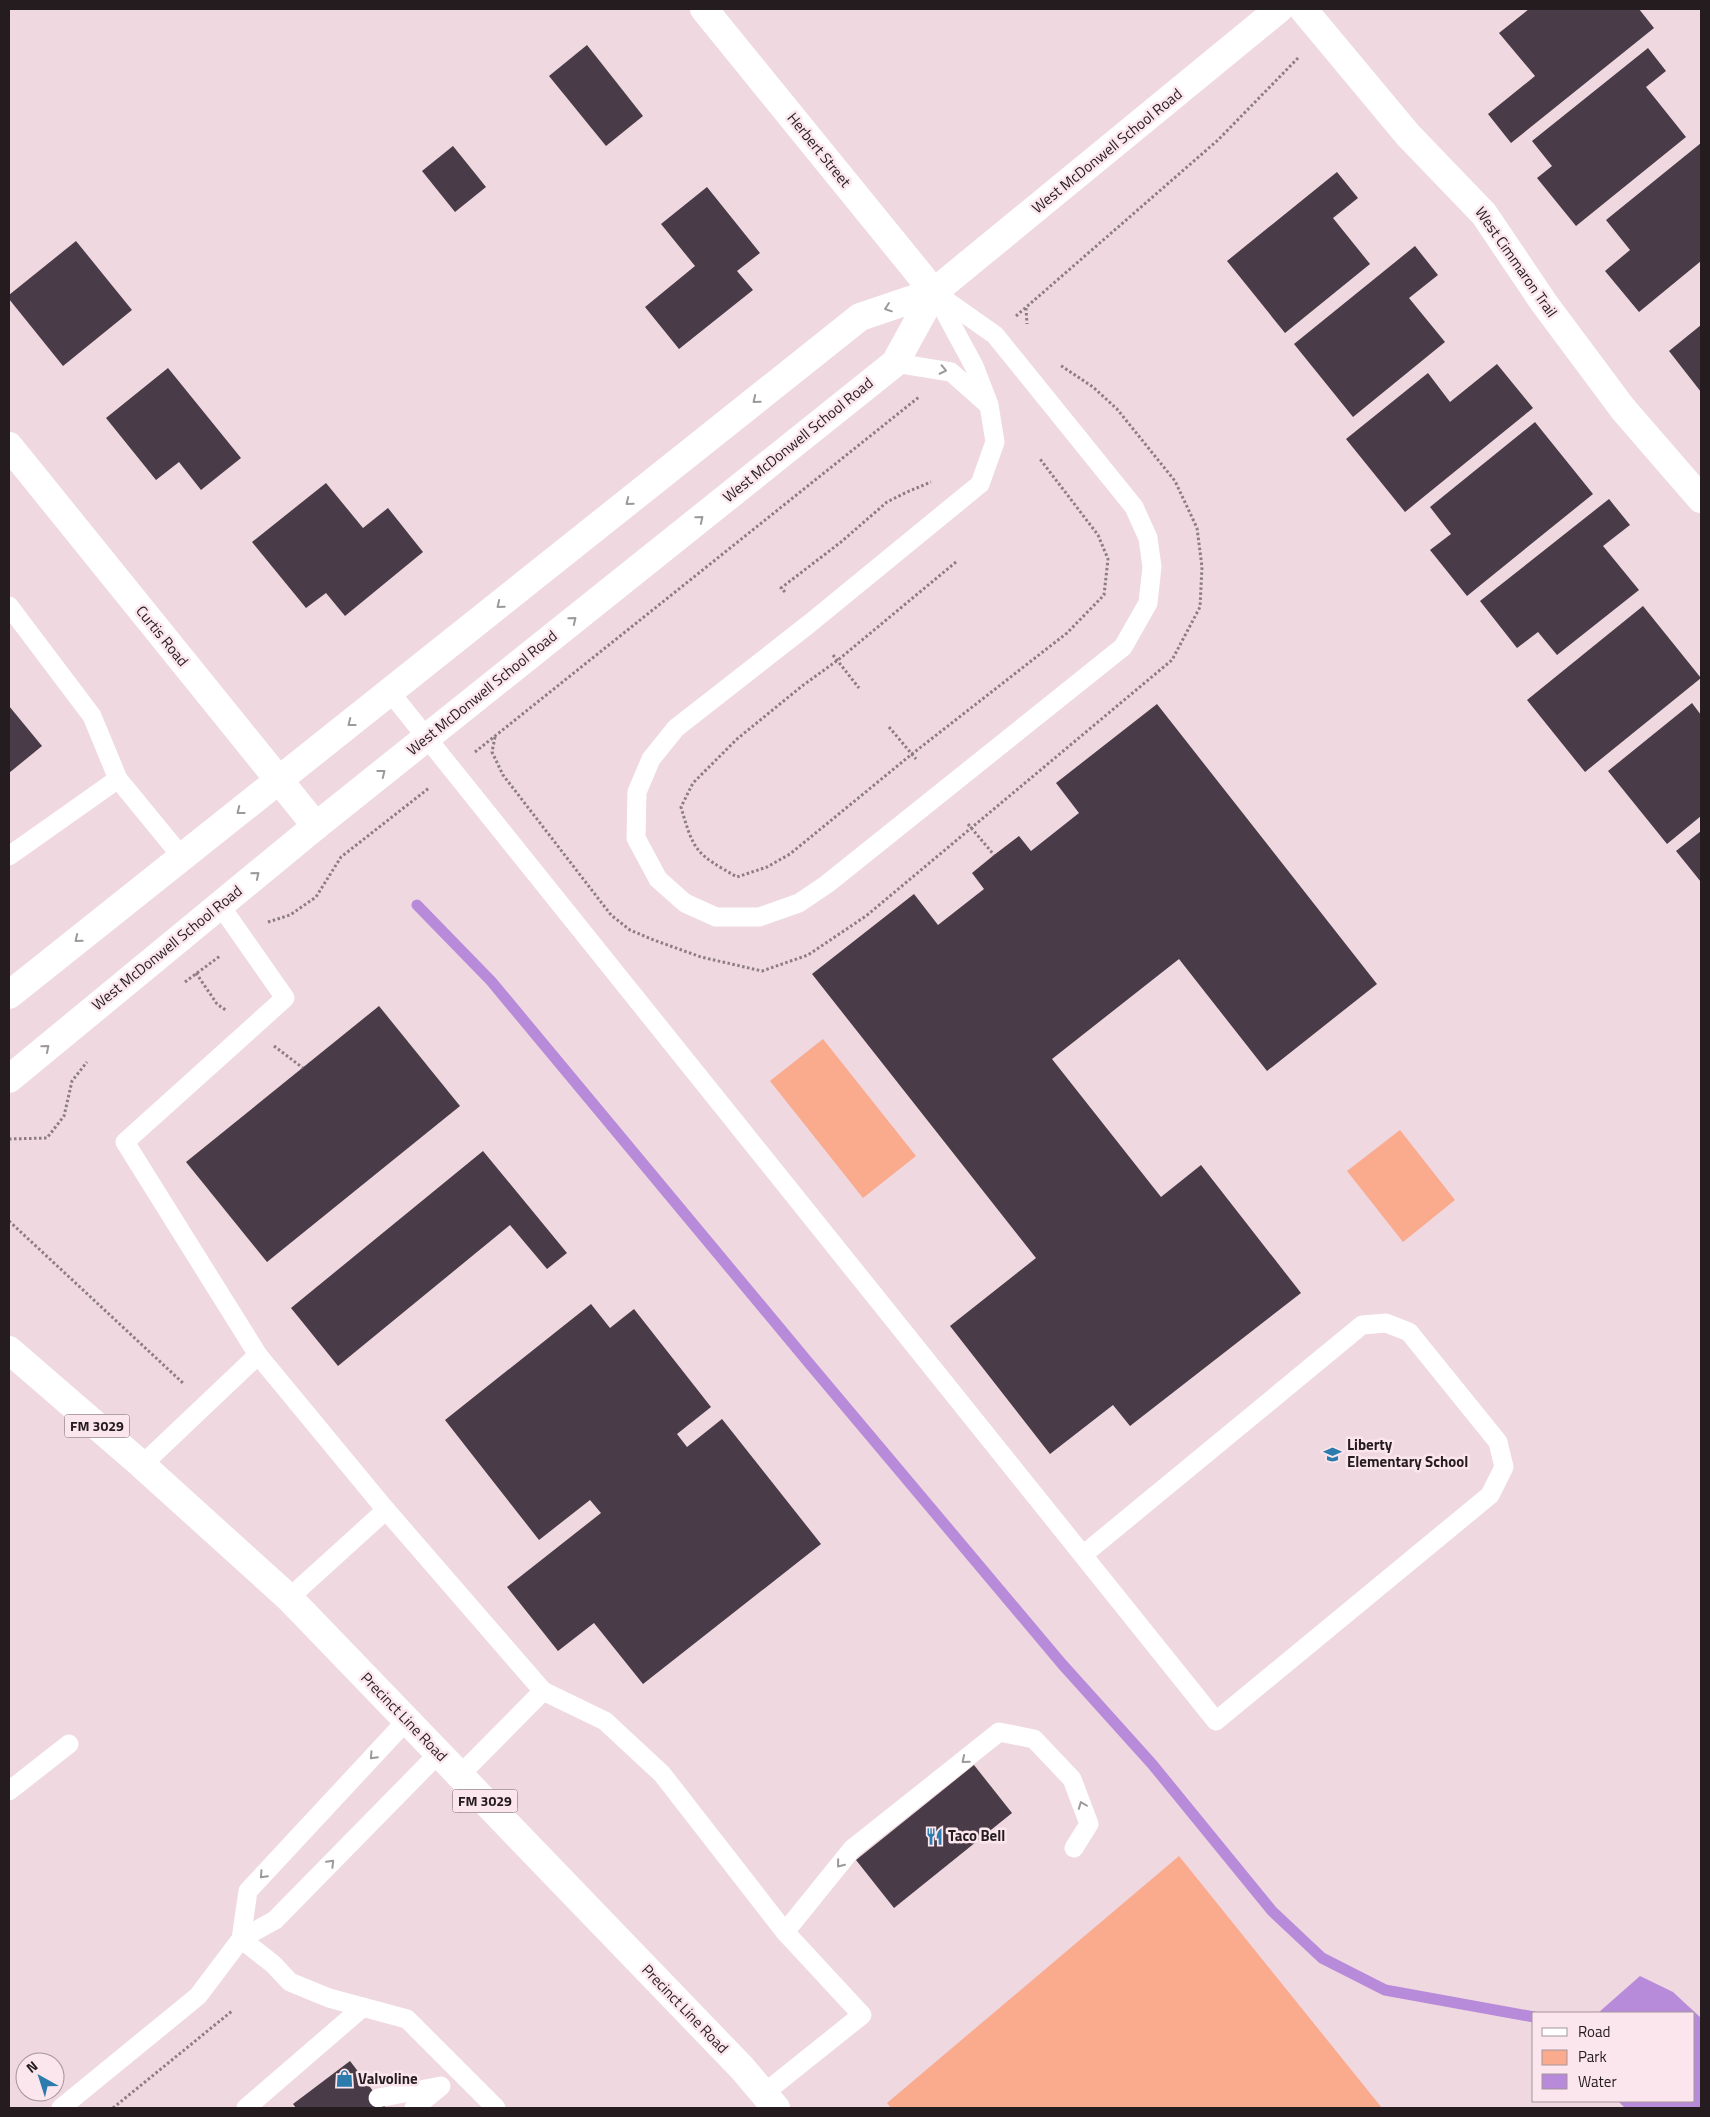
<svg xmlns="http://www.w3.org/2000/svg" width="1710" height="2117" font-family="'Titillium Web',sans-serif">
  <rect width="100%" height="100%" fill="#efd8e0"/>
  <g fill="#faab8e">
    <polygon points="823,1039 916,1156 863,1198 770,1081"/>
    <polygon points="1400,1130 1455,1200 1403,1242 1347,1171"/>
    <polygon points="1179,1856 1382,2108 891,2108 887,2103"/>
  </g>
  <polygon fill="#b78ada" points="1640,1976 1673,1992 1701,2018 1701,2108 1625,2108 1618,2101 1694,2101 1694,2013 1598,2013"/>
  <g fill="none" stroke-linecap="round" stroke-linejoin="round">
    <polyline stroke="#b78ada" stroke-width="11" points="417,905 491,981 808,1362 1062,1664 1152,1764 1272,1911 1322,1958 1385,1990 1534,2017"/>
  </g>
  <g fill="#493b47">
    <polygon points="1529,9 1639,9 1654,28 1511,143 1488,114 1535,76 1499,33"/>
    <polygon points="587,45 643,116 606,146 549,76"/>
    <polygon points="1648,48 1666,71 1646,87 1686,137 1576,226 1537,178 1552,166 1532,141"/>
    <polygon points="1701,143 1701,261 1639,312 1605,271 1630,250 1606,220"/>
    <polygon points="453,146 486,187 455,212 422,171"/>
    <polygon points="1337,172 1358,198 1333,218 1370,264 1285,333 1227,261"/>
    <polygon points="707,187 760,253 737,271 753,290 679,349 645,307 695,266 661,224"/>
    <polygon points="76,241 132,310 63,366 9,299 9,295"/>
    <polygon points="1415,246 1438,275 1409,298 1445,342 1353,417 1294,344"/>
    <polygon points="1701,325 1701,392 1669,351"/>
    <polygon points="1497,364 1533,408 1405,512 1346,439 1428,373 1450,402"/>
    <polygon points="168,368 241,458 201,490 179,462 156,480 106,418"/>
    <polygon points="1535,422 1593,494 1467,596 1430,550 1451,534 1430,507"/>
    <polygon points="326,483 363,528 388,508 423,552 345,616 326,593 306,608 252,542"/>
    <polygon points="1609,499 1630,525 1603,546 1639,590 1557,655 1538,632 1517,648 1480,601"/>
    <polygon points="1643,606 1701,678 1585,772 1527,700"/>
    <polygon points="1692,703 1701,715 1701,816 1667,844 1608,771"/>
    <polygon points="1157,704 1377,984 1267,1071 1179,959 1052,1059 1161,1197 1201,1165 1301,1293 1130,1426 1113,1405 1050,1454 950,1326 1036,1258 812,974 914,894 938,925 984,889 972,873 994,855 1019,836 1031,851 1079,813 1056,783"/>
    <polygon points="9,706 42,746 9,773"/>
    <polygon points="1701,831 1701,882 1676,851"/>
    <polygon points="379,1006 460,1106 267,1262 186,1162"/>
    <polygon points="483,1151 567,1253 547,1269 510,1225 338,1366 291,1308"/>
    <polygon points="591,1304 610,1328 634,1309 711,1407 677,1434 687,1447 722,1419 821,1544 643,1684 594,1623 558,1651 507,1587 601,1513 590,1500 539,1540 445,1420"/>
    <polygon points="974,1765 1012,1813 894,1908 856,1860"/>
    <polygon points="350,2061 386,2108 296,2108 293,2104"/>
  </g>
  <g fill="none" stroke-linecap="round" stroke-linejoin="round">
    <g stroke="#8d7d83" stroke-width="3" stroke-dasharray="2.5 2.5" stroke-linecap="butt">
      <polyline points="1026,308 1027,324"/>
      <polyline points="1016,316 1218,140 1299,57"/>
      <path d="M 956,562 L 838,660 L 802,686 L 737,739 L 693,783 L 681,807 C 694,853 697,854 737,877 L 767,867 L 790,854 L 912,754 L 1067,633 L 1104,595 L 1108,559 L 1098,535 L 1040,459"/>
      <polyline points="785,592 781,588 841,542 887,502 907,492 931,482"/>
      <polyline points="833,655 859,688"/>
      <polyline points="889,727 916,759"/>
      <polyline points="495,737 492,752 503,775 611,915 630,930 651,939 701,957 762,971 808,955 866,916 1172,660 1200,607 1202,567 1197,528 1175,481 1117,409 1093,387 1060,365"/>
      <polyline points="475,752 919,397"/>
      <polyline points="968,824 994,855"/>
      <polyline points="268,922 290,915 316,897 341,857 429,788"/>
      <polyline points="196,973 217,1004 227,1011"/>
      <polyline points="185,982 220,956"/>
      <polyline points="274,1046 303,1068"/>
      <polyline points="9,1139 47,1138 64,1116 72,1081 87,1062"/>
      <polyline points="9,1221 184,1384"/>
      <polyline points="113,2108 232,2011"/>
    </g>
    <g stroke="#fff" stroke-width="19">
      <polygon points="934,292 995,335 1134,507 1148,538 1152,567 1148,603 1123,647 827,884 799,903 759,917 716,917 685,903 658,879 636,838 637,792 651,759 676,728 809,624 980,484 995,442 989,405 974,366"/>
      <polyline points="895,363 951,372 986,403"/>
      <polyline points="9,606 92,716 118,779 182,857"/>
      <polyline points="390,692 1216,1721 1490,1495 1504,1467 1498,1442 1409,1332 1386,1323 1362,1325 1083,1555"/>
      <polyline points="9,856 118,779"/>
      <polyline points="258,1355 386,1510 543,1691 460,1775"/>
      <polyline points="142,1465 258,1355 125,1142 285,998 220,905"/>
      <polyline points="289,1598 386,1510"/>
      <polyline points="543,1691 605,1721 662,1774 785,1932 862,2015 763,2094"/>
      <polyline points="9,1791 69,1744"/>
      <polyline points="785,1932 852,1849 999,1732 1034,1739 1072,1779 1089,1824 1074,1848"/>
      <polyline points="241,1939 273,1964 290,1982 329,1998 407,2019 496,2108"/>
      <polyline points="241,1939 248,1891 407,1720"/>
      <polyline points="378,2098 441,2086"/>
      <polyline points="61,2108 198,1996 241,1939 275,1920 439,1753"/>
      <polyline points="246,2108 363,2007"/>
      <polyline points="414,2108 440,2087"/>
    </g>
    <g stroke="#fff" stroke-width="28">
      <polyline points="704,9 934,292"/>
      <polyline points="1303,9 1408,135 1484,214 1544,303 1623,409 1701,499"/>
      <polyline points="9,446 316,826"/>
    </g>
    <g stroke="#fff" stroke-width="28">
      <polyline points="9,995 860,317 934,292 1279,9"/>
      <polyline points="9,1079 316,826 895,363 934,292"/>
    </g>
    <polyline stroke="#fff" stroke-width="28" points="9,1350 142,1465 289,1598 742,2068 776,2108"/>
  </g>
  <defs><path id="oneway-chevron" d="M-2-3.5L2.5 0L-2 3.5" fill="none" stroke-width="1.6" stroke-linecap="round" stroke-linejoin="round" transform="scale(1.25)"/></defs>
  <g stroke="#9c999a">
    <use href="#oneway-chevron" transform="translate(888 308) rotate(161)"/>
    <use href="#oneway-chevron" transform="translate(943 370) rotate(12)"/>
    <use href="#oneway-chevron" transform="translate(756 400) rotate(141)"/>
    <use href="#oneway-chevron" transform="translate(629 502) rotate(141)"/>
    <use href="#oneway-chevron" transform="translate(700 519) rotate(-39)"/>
    <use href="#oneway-chevron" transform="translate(500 605) rotate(141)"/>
    <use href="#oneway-chevron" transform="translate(573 620) rotate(-39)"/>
    <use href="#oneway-chevron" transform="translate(351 723) rotate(142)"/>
    <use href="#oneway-chevron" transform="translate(382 773) rotate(-38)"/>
    <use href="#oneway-chevron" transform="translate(240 811) rotate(142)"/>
    <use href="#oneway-chevron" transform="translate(256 875) rotate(-40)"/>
    <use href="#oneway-chevron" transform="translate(78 939) rotate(141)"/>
    <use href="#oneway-chevron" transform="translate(46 1048) rotate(-40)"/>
    <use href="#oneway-chevron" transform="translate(373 1756) rotate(133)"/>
    <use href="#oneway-chevron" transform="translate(965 1760) rotate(140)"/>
    <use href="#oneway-chevron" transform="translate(1082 1805) rotate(-111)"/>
    <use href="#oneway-chevron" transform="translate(331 1863) rotate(-46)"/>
    <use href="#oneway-chevron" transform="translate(840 1864) rotate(129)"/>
    <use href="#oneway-chevron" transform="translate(263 1875) rotate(133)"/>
  </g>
  <defs>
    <symbol id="school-bare" viewBox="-9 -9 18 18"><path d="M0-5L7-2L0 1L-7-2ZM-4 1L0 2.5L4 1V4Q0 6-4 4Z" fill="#2b7bad" stroke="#fce6ed" stroke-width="2.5" paint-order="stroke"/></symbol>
    <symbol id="restaurant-bare" viewBox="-9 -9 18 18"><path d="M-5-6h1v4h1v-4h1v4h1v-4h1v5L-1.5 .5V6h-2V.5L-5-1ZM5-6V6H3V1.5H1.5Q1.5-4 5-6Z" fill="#2b7bad" stroke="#fce6ed" stroke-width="2.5" paint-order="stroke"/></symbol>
    <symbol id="shop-bare" viewBox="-9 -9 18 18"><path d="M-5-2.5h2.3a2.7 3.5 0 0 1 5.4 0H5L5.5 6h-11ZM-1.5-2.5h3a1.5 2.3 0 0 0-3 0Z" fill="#2b7bad" stroke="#fce6ed" stroke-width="2.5" paint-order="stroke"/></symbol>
  </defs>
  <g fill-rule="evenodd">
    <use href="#school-bare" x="1320" y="1442" width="25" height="25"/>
    <use href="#restaurant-bare" x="922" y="1824" width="25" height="25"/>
    <use href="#shop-bare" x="332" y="2066" width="25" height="25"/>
  </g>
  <g text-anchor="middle" stroke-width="5" stroke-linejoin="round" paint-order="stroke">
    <g fill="#fce6ed" stroke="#65595d" stroke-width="1">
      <rect x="64.5" y="1414.5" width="65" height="23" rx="4"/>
      <rect x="452.5" y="1789.5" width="65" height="23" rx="4"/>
    </g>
    <g font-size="14" font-weight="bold" fill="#241c1f">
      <text x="97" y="1431">FM 3029</text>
      <text x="485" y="1806">FM 3029</text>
    </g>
    <g font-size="15" fill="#241c1f" stroke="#fce6ed">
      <text transform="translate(819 150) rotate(51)" y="5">Herbert Street</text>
      <text transform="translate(1107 151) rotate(-39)" y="5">West McDonwell School Road</text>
      <text transform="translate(1516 262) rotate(55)" y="5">West Cimmaron Trail</text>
      <text transform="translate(798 440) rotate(-39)" y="5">West McDonwell School Road</text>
      <text transform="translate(162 636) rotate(51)" y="5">Curtis Road</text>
      <text transform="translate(482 693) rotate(-39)" y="5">West McDonwell School Road</text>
      <text transform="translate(167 948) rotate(-39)" y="5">West McDonwell School Road</text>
      <text transform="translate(404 1717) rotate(46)" y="5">Precinct Line Road</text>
      <text transform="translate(685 2009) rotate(46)" y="5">Precinct Line Road</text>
    </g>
    <g font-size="15" font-weight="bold" fill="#241c1f" stroke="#fce6ed" text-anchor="start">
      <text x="1347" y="1450">Liberty<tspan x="1347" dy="17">Elementary School</tspan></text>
      <text x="948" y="1841">Taco Bell</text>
      <text x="358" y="2084">Valvoline</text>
    </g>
  </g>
  <rect width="1710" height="2117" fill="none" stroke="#241c1f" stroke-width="20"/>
  <rect x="1532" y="2012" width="162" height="90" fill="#fce6ed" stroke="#a6959b"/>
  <rect x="1542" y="2028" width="25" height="8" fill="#ffffff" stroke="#a6959b"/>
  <text x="1578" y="2037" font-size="15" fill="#241c1f">Road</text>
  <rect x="1542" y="2050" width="25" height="15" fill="#faab8e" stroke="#a6959b"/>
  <text x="1578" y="2062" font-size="15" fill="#241c1f">Park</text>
  <rect x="1542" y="2074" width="25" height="15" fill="#b78ada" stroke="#a6959b"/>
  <text x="1578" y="2087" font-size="15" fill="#241c1f">Water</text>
  <g transform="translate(40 2077) rotate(321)"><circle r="24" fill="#fce6ed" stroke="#a6959b"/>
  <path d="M0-4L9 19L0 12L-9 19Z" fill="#2b7bad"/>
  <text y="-8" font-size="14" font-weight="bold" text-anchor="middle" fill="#241c1f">N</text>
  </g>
</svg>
